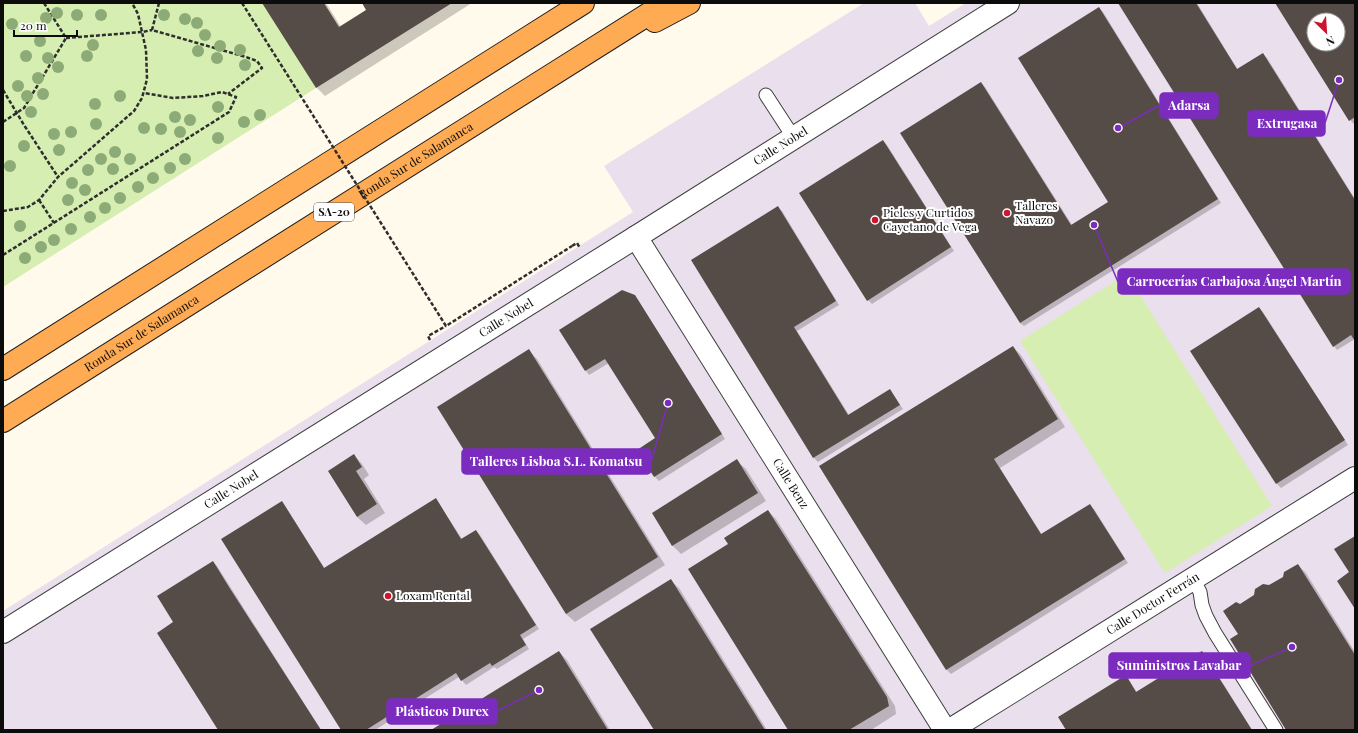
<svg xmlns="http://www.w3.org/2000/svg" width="1358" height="733" font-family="'Playfair Display',serif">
  <rect width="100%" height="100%" fill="#fffaec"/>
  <path fill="#eadfec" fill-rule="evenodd" d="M 864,3 L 915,3 L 929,26 L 966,3 L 1355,3 L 1355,730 L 3,730 L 3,611 L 633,212 L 604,166 ZM 1314,20 L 1338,20 L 1338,44 L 1314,44 Z"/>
  <g fill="#d6eeb1">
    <polygon points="3,3 262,3 316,88 3,287"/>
    <polygon points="1127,274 1272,506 1165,573 1020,341"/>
  </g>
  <g fill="#0003" fill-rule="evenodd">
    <polygon points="264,3 326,3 341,27 368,11 363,3 472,3 325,96 317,88"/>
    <polygon points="1120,3 1197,3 1238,70 1263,54 1267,58 1355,199 1355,339 1337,350 1334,346"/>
    <path d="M 1276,3 L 1355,3 L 1355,125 L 1350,120 ZM 1314,20 L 1338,20 L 1338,44 L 1314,44 Z"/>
    <polygon points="1099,8 1103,12 1221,203 1024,326 1020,323 981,83 985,87 1072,225 1109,202"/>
    <polygon points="883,141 887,145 954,251 872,304 868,300"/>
    <polygon points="778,208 782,211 839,305 797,331 849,415 890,390 903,409 818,462 814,458 693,260"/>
    <polygon points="634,296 638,300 725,439 659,481 655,477 638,450 657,439 609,363 589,375 586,371 560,331"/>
    <polygon points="1259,308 1263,312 1348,445 1281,488 1277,484 1192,351"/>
    <polygon points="1013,347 1021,355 1065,427 1000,468 1042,535 1090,505 1094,509 1128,563 951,674 947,670 820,467"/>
    <polygon points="529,351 537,359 665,565 575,622 566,614 438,407"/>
    <polygon points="354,455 362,464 369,475 364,479 385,513 366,525 357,517"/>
    <polygon points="737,461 746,469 766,501 681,554 673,546 653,514"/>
    <polygon points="281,502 285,506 325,569 439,504 462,539 476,531 480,535 539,629 523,639 529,649 497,669 494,667 466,685 459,677 375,730 342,730"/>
    <polygon points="768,511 776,519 895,706 896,714 871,730 789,730 729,545"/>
    <polygon points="213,562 217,566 321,730 220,730 175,623"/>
    <polygon points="1298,565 1306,573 1355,652 1355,730 1288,730 1239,634 1241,605 1284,577"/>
    <polygon points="670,580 679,588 767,730 655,730"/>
    <polygon points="559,652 567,660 610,730 432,730"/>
    <polygon points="1202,652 1206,656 1252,730 1068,730 1126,677 1137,692"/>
  </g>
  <g fill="#564c47" fill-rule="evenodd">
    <polygon points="262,3 324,3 339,27 366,10 362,3 452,3 316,88"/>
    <polygon points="1118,3 1196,3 1237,69 1263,53 1355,200 1355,341 1351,335 1333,347"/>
    <path d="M 1275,3 L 1355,3 L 1355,117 L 1349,121 ZM 1314,20 L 1338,20 L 1338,44 L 1314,44 Z"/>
    <polygon points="1099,7 1218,199 1020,323 900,133 981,82 1071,225 1108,202 1018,58"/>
    <polygon points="883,140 951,247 867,301 799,193"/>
    <polygon points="778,206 836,301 794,327 848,415 890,389 900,405 813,458 691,260"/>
    <polygon points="622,290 635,295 722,434 654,477 637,450 655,438 605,359 585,371 559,330"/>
    <polygon points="1259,307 1345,440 1276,484 1190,351"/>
    <polygon points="1013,346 1058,419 994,459 1041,534 1090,504 1125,559 946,670 819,466"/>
    <polygon points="529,349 658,557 566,614 437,407"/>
    <polygon points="354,454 362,467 356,471 377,504 357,517 328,471"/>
    <polygon points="737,459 758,493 672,546 652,513"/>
    <polygon points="436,498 461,539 476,530 536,625 520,635 526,645 492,666 490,663 461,681 456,673 366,730 341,730 221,539 282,501 324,568"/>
    <polygon points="768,510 887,697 889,706 849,730 788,730 688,569 728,544 724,538"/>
    <polygon points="1355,536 1355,609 1337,581 1349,572 1334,549"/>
    <polygon points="213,561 229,587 321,730 218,730 157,633 173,622 157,596"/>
    <polygon points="1298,564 1355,655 1355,730 1286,730 1230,639 1238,634 1223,611 1236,602 1240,604 1254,595 1255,589 1263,584 1269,585 1283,577 1284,572"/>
    <polygon points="671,579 765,730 654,730 590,629"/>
    <polygon points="559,651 608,730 431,730"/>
    <polygon points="1202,651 1252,730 1066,730 1058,717 1126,675 1136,692"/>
  </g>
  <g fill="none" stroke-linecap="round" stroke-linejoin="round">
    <defs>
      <g id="service">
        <polyline points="766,95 794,138"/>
        <polyline points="1193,579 1200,592 1202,605 1206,616 1215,633 1276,730"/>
      </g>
      <g id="minor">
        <path id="s1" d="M 636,237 L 945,730"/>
        <path id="s2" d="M 3,632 L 636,237 L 1008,3"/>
        <path id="s3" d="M 950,730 L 1355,478"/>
      </g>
      <g id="trunk">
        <polyline points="655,21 689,3"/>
        <polyline points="3,369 583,3"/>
        <path id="s4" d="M 3,421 L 666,3"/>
      </g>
    </defs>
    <use href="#service" stroke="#3f3f3f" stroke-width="15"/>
    <use href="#minor" stroke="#3f3f3f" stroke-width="24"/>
    <use href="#trunk" stroke="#1d1d1d" stroke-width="24"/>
    <g stroke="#2e2e2e" stroke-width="2.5" stroke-dasharray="4 2" stroke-linecap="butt">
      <polyline points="44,3 66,38"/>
      <polyline points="159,3 152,30 246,57 257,61 262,68 228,94"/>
      <polyline points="66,38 142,32 152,30"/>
      <polyline points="3,90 24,125 58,177"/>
      <polyline points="3,122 24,108 66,38"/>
      <polyline points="39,200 54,223"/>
      <polyline points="3,211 28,207 39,200 58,177 134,111 142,98 147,79 146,50 138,14 132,3"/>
      <polyline points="572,246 577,243 580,248"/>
      <polyline points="3,255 229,112 236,97 222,92 203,96 173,98 144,93"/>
      <polyline points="430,340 428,336 446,326"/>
    </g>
    <use href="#service" stroke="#fff" stroke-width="13"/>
    <use href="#minor" stroke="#fff" stroke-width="22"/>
    <use href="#trunk" stroke="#ffab53" stroke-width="22"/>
    <polyline stroke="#2e2e2e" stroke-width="2.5" stroke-dasharray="4 2" stroke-linecap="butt" points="242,3 446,326 572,246"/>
  </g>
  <g fill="#8dab76">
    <circle cx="57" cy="13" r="6"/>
    <circle cx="77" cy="15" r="6"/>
    <circle cx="101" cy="15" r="6"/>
    <circle cx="164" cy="15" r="6"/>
    <circle cx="46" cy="18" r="6"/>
    <circle cx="185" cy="19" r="6"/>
    <circle cx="197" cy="23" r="6"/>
    <circle cx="12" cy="24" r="6"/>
    <circle cx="205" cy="35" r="6"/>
    <circle cx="40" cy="41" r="6"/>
    <circle cx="93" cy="45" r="6"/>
    <circle cx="220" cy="46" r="6"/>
    <circle cx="240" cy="50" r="6"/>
    <circle cx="198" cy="51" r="6"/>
    <circle cx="26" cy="56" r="6"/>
    <circle cx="87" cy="56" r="6"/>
    <circle cx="48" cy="58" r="6"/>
    <circle cx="217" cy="58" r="6"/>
    <circle cx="245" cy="65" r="6"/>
    <circle cx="58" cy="67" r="6"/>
    <circle cx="38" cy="78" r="6"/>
    <circle cx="18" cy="86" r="6"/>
    <circle cx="43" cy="94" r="6"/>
    <circle cx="27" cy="96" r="6"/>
    <circle cx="120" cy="96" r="6"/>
    <circle cx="95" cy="104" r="6"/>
    <circle cx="218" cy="107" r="6"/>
    <circle cx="31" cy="112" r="6"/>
    <circle cx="260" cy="115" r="6"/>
    <circle cx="175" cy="117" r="6"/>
    <circle cx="190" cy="120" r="6"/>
    <circle cx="244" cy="122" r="6"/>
    <circle cx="96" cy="124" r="6"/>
    <circle cx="144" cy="128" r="6"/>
    <circle cx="161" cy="129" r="6"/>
    <circle cx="71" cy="132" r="6"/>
    <circle cx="180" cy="132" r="6"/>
    <circle cx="54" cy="134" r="6"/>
    <circle cx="218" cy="138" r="6"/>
    <circle cx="24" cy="146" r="6"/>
    <circle cx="59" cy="150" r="6"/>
    <circle cx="115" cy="152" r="6"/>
    <circle cx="101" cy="159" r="6"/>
    <circle cx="130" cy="159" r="6"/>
    <circle cx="185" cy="159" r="6"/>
    <circle cx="10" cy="166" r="6"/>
    <circle cx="170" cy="168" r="6"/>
    <circle cx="113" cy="169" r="6"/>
    <circle cx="88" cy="170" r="6"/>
    <circle cx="153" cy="178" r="6"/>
    <circle cx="72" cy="183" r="6"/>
    <circle cx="138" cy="187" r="6"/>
    <circle cx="85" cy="190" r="6"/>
    <circle cx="120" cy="198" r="6"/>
    <circle cx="68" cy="200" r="6"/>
    <circle cx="105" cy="208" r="6"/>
    <circle cx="90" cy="217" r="6"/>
    <circle cx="20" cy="226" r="6"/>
    <circle cx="71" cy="229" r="6"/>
    <circle cx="54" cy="240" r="6"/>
    <circle cx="41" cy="247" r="6"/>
    <circle cx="25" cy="258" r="6"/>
  </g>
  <g fill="#cb162e" stroke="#fff" stroke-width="1.5">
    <circle cx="1007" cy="213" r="4"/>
    <circle cx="875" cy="220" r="4"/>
    <circle cx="388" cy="596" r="4"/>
  </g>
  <g text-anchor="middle" stroke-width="4" stroke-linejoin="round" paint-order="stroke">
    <rect fill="#fff" stroke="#555" stroke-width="1" x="314" y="203" width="40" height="18" rx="3"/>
    <g font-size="11" font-weight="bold" fill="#0c0c0c">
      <text x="334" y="216">SA-20</text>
    </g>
    <g font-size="12" fill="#0c0c0c" stroke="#fff">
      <text dy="4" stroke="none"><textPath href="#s2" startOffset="917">Calle Nobel</textPath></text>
      <text dy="4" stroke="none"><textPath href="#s4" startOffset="488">Ronda Sur de Salamanca</textPath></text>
      <text dy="4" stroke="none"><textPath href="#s2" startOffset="593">Calle Nobel</textPath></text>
      <text dy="4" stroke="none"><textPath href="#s4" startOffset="164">Ronda Sur de Salamanca</textPath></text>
      <text dy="4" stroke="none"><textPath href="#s1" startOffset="291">Calle Benz</textPath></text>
      <text dy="4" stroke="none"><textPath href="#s2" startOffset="269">Calle Nobel</textPath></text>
      <text dy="4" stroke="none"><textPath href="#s3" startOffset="239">Calle Doctor Ferrán</textPath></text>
    </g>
    <g font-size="12" fill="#0c0c0c" stroke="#fff" text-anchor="start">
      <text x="1015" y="210">Talleres<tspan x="1015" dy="14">Navazo</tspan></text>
      <text x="883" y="217">Pieles y Curtidos<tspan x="883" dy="14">Cayetano de Vega</tspan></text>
      <text x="396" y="600">Loxam Rental</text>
    </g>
  </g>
  <path fill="none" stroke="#7b2cbf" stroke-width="1.5" d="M1118 128L1160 105M1339 80L1325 123M1094 225L1118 282M668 403L651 462M1292 647L1250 666M539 690L497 711"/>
  <g fill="#7b2cbf" stroke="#fff" stroke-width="1.5">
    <circle cx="1118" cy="128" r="4"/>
    <circle cx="1339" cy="80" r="4"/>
    <circle cx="1094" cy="225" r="4"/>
    <circle cx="668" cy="403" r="4"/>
    <circle cx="1292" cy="647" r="4"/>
    <circle cx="539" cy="690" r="4"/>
  </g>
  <g fill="#7b2cbf" stroke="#7b2cbf" stroke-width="1.5">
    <rect x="1160" y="93" width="58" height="25" rx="4"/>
    <rect x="1248" y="111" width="77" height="25" rx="4"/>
    <rect x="1118" y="269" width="232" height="25" rx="4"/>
    <rect x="462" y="449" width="189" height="25" rx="4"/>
    <rect x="1109" y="653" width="141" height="25" rx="4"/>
    <rect x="387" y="699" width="110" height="25" rx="4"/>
  </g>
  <g font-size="13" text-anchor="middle" font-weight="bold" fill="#fff">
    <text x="1189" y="110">Adarsa</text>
    <text x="1287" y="128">Extrugasa</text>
    <text x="1234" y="286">Carrocerías Carbajosa Ángel Martín</text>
    <text x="556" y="466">Talleres Lisboa S.L. Komatsu</text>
    <text x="1179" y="670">Suministros Lavabar</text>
    <text x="442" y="716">Plásticos Durex</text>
  </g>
  <rect width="1358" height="733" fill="none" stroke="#0c0c0c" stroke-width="8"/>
  <g transform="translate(1326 32) rotate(155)"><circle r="19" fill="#ffffff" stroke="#9e9e9e"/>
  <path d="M0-3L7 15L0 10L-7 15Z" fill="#cb162e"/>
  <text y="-6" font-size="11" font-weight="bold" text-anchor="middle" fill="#0c0c0c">N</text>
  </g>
  <path d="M14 30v6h63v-6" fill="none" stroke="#0c0c0c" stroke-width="2"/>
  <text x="20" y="30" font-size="12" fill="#0c0c0c" stroke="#ffffff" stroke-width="3" paint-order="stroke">20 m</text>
</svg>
